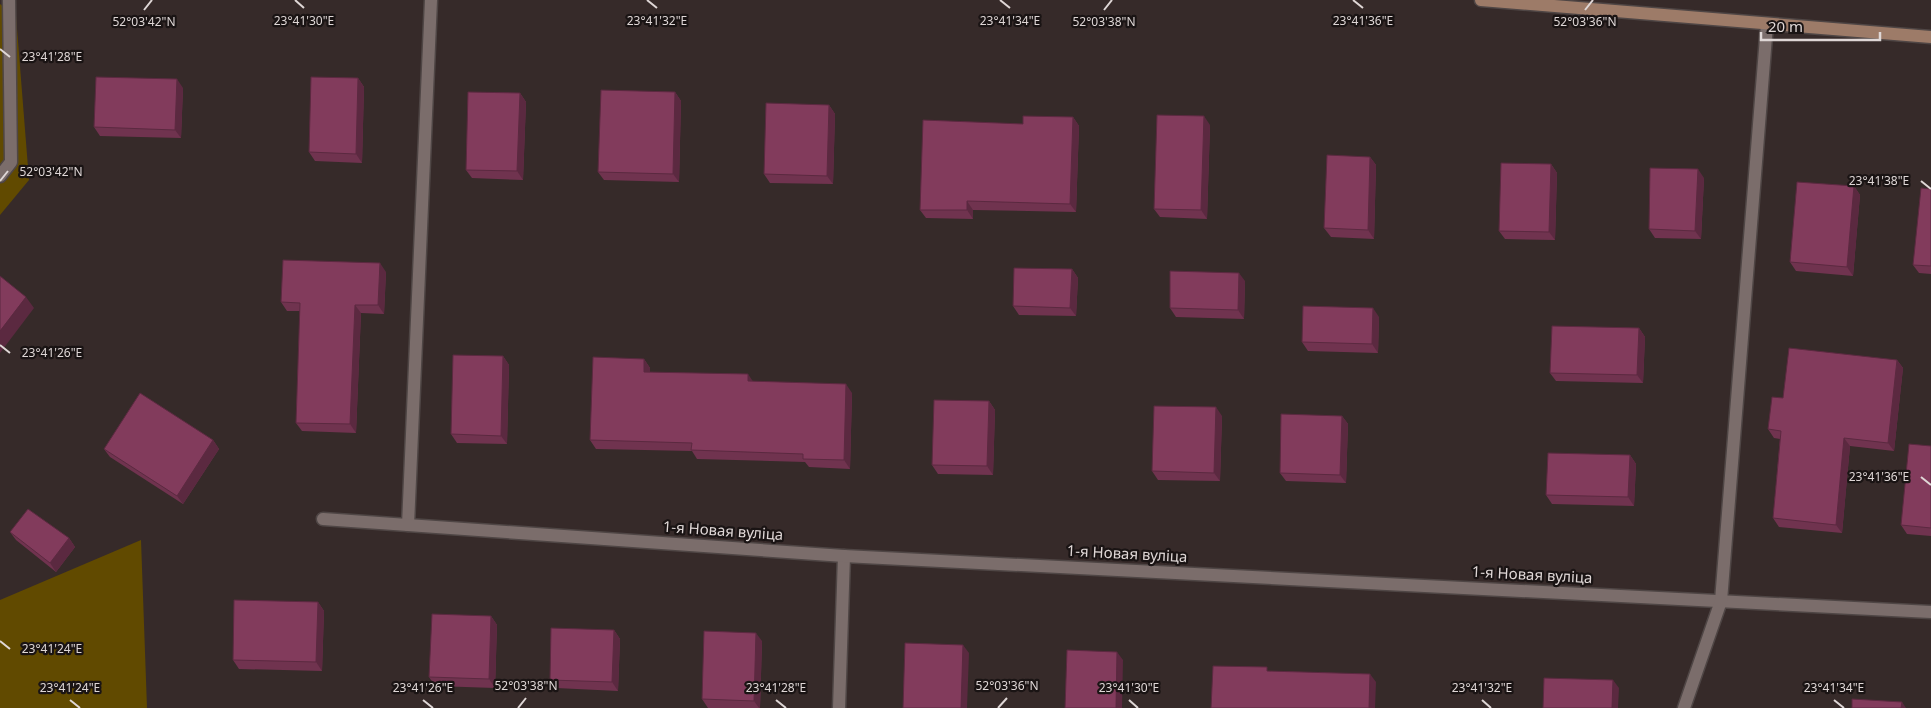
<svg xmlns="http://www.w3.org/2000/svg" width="1931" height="708" font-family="'Noto Sans',sans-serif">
  <rect width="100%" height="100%" fill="#362a29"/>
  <g fill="#614a00">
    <polygon points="0,4 16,16 29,180 0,215"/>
    <polygon points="141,540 147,708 0,708 0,600"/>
  </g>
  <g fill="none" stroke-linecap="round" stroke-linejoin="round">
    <defs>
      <g id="lane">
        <polyline points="0,176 11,162 9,0"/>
        <polyline points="408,525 431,0"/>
        <polyline points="839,708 844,556"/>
      </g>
      <g id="street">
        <polyline points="323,519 844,556 1931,612"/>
        <polyline points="1684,708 1721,601 1767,24"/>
      </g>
      <polyline id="secondary" points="1481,0 1931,37"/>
    </defs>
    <use href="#lane" stroke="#4f4645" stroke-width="15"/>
    <use href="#street" stroke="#4f4645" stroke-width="15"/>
    <use href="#secondary" stroke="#4f4645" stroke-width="15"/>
    <use href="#lane" stroke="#7b6d6b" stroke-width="12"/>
    <use href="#street" stroke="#7b6d6b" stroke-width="12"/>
    <use href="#secondary" stroke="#9d7b68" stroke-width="12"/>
  </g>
  <g fill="#70334f">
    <polygon points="358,78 364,87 362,163 315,161 309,152"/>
    <polygon points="183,88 181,138 100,136 94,127"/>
    <polygon points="675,92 681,101 679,182 604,180 598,172"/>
    <polygon points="520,93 526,102 523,180 472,178 466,170"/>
    <polygon points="829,105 835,114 833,184 770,183 764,174"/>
    <polygon points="1073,117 1079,126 1076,212 973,210 973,219 926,218 920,210 1023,124"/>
    <polygon points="1210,125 1207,219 1160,217 1154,209"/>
    <polygon points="1370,157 1376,165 1374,239 1331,237 1324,228"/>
    <polygon points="1551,164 1557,173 1555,240 1505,239 1499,231"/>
    <polygon points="1704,178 1701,239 1655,238 1649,229"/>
    <polygon points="1854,186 1860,195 1853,276 1796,271 1790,262"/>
    <polygon points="1931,189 1931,274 1919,273 1913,265"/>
    <polygon points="1072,269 1078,278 1076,316 1019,315 1013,306"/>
    <polygon points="386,272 384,314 361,313 356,433 302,431 296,423 300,311 287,311 281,302"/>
    <polygon points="1245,281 1244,319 1176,317 1170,308"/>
    <polygon points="1379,317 1378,353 1308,351 1302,342"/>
    <polygon points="1639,328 1645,337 1643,383 1556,381 1550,373"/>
    <polygon points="503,356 509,365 507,444 457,443 451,434"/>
    <polygon points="644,359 650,368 650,372 753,382 852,393 850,469 809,467 805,462 697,459 692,451 596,449 590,440"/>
    <polygon points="1897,360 1903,368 1894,451 1850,446 1842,533 1779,527 1773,518 1780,439 1774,438 1768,429 1783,398"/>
    <polygon points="989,401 995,410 993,475 938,474 932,465"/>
    <polygon points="1222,416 1220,481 1158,480 1152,471"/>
    <polygon points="1342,416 1348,424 1346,483 1286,481 1280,473"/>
    <polygon points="213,440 219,449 183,504 110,457 104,449"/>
    <polygon points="1931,446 1931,536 1907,534 1901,525"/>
    <polygon points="1630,455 1636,464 1634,506 1552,504 1546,495"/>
    <polygon points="10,532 69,538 75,547 56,572 16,540"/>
    <polygon points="318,602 324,611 322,671 239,669 233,660"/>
    <polygon points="491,616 497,625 495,688 435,686 429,677"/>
    <polygon points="614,630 620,639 618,691 556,688 550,680"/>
    <polygon points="762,641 760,708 708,708 702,699"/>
  </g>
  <g fill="#5b2940">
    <polygon points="358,78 364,87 362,163 356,154"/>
    <polygon points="177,79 183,88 181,138 175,130"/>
    <polygon points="675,92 681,101 679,182 673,174"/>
    <polygon points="520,93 526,102 523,180 517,171"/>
    <polygon points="829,105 835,114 833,184 827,176"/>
    <polygon points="1204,116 1210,125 1207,219 1201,210"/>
    <polygon points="1073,117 1079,126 1076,212 1070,204"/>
    <polygon points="1370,157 1376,165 1374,239 1368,230"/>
    <polygon points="1551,164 1557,173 1555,240 1549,232"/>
    <polygon points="1698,169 1704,178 1701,239 1695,231"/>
    <polygon points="1854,186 1860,195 1853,276 1847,267"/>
    <polygon points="967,201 973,210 973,219 967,210"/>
    <polygon points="380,263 386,272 384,314 378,305"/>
    <polygon points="1072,269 1078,278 1076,316 1070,308"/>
    <polygon points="1239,273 1245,281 1244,319 1238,310"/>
    <polygon points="26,297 34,308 0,353 0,331"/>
    <polygon points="355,305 361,313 356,433 350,424"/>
    <polygon points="1373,308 1379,317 1378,353 1372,344"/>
    <polygon points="1639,328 1645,337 1643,383 1637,375"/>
    <polygon points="503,356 509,365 507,444 501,436"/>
    <polygon points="644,359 650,368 650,380 644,372"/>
    <polygon points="1897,360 1903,368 1894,451 1888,443"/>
    <polygon points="748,374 754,383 748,381"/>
    <polygon points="846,384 852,393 850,469 844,460"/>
    <polygon points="989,401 995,410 993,475 987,466"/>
    <polygon points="1216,407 1222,416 1220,481 1214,473"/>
    <polygon points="1342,416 1348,424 1346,483 1340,475"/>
    <polygon points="1844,438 1850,446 1842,533 1836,525"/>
    <polygon points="213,440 219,449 183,504 177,496"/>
    <polygon points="1630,455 1636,464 1634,506 1628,497"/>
    <polygon points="69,538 75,547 56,572 50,563"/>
    <polygon points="318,602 324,611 322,671 316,662"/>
    <polygon points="491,616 497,625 495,688 489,679"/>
    <polygon points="614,630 620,639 618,691 612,682"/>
    <polygon points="756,633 762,641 760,708 759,708 754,701"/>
    <polygon points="963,645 969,653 967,708 961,708"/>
    <polygon points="1117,652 1123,660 1122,708 1116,708"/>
    <polygon points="1370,674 1376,682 1375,708 1369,708"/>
    <polygon points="1613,680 1619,688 1618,708 1612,708"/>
    <polygon points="1902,702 1906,708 1901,708"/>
  </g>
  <g fill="#823b5c" stroke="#5b2940">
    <polygon points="96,77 177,79 175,130 94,127"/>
    <polygon points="311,77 358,78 356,154 309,152"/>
    <polygon points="601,90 675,92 673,174 598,172"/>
    <polygon points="468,92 520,93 517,171 466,170"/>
    <polygon points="766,103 829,105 827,176 764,174"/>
    <polygon points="1157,115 1204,116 1201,210 1154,209"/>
    <polygon points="1023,116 1073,117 1070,204 967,201 967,210 920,210 923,120 1023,124"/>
    <polygon points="1327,155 1370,157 1368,230 1324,228"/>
    <polygon points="1501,163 1551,164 1549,232 1499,231"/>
    <polygon points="1650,168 1698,169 1695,231 1649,229"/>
    <polygon points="1797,182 1854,186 1847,267 1790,262"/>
    <polygon points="1921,188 1931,189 1931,266 1913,265"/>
    <polygon points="283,260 380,263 378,305 355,305 350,424 296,423 300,303 281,302"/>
    <polygon points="1014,268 1072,269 1070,308 1013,306"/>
    <polygon points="1170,271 1239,273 1238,310 1170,308"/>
    <polygon points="0,276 26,297 0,331"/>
    <polygon points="1303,306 1373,308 1372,344 1302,342"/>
    <polygon points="1552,326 1639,328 1637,375 1550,373"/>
    <polygon points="1789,348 1897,360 1888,443 1844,438 1836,525 1773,518 1781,431 1768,429 1772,397 1783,398"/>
    <polygon points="453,355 503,356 501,436 451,434"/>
    <polygon points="593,357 644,359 644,372 748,374 748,381 846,384 844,460 803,459 803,454 691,450 692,443 590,440"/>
    <polygon points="140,393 213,440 177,496 104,449"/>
    <polygon points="934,400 989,401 987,466 932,465"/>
    <polygon points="1154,406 1216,407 1214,473 1152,471"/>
    <polygon points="1281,414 1342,416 1340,475 1280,473"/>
    <polygon points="1909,444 1931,446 1931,528 1901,525"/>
    <polygon points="1548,453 1630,455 1628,497 1546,495"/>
    <polygon points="28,509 69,538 50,563 10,532"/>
    <polygon points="234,600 318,602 316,662 233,660"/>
    <polygon points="432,614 491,616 489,679 429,677"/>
    <polygon points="551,628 614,630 612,682 550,680"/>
    <polygon points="704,631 756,633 754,701 702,699"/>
    <polygon points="905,643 963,645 961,708 903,708"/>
    <polygon points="1067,650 1117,652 1116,708 1065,708"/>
    <polygon points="1213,666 1267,667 1267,671 1370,674 1369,708 1211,708"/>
    <polygon points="1544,678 1613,680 1612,708 1543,708"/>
    <polygon points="1852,699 1902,702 1901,708 1852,708"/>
  </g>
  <path fill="none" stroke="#dfd7d6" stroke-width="2" d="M 295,0 L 304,8M 647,0 L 657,8M 1000,0 L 1010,8M 1353,0 L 1363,8M 144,10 L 152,0M 1104,10 L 1112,0M 1585,10 L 1593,0M 0,49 L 10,57M 0,181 L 8,171M 1921,181 L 1931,189M 0,345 L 10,353M 1921,477 L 1931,485M 0,641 L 10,649M 70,700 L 80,708M 423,700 L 433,708M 776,700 L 786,708M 1129,700 L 1138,708M 1482,700 L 1491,708M 1834,700 L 1844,708M 518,708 L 526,698M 998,708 L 1007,698"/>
  <g text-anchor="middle" stroke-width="4.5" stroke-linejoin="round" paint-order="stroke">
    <g font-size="15" fill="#dfd7d6" stroke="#1a1414">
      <text transform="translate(723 531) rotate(4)" y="5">1-я Новая вуліца</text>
      <text transform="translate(1127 554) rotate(3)" y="5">1-я Новая вуліца</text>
      <text transform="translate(1532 575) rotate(3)" y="5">1-я Новая вуліца</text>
    </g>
  </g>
  <g font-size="12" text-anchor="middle" fill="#dfd7d6" stroke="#1a1414" stroke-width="4.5" stroke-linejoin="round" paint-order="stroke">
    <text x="1010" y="25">23°41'34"E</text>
    <text x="1363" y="25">23°41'36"E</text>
    <text x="304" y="25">23°41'30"E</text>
    <text x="657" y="25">23°41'32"E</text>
    <text x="144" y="26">52°03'42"N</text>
    <text x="1104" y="26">52°03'38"N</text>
    <text x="1585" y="26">52°03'36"N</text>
    <text x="52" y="61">23°41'28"E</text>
    <text x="51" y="176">52°03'42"N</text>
    <text x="1879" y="185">23°41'38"E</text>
    <text x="52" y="357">23°41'26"E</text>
    <text x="1879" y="481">23°41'36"E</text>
    <text x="52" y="653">23°41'24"E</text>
    <text x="526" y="690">52°03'38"N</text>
    <text x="1007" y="690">52°03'36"N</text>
    <text x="70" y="692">23°41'24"E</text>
    <text x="423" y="692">23°41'26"E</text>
    <text x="776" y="692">23°41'28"E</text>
    <text x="1129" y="692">23°41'30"E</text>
    <text x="1482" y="692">23°41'32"E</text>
    <text x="1834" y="692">23°41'34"E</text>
  </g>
  <path d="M1761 32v8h119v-8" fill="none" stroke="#dfd7d6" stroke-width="2.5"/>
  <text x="1768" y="32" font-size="15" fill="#dfd7d6" stroke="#1a1414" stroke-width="4" paint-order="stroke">20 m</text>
</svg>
